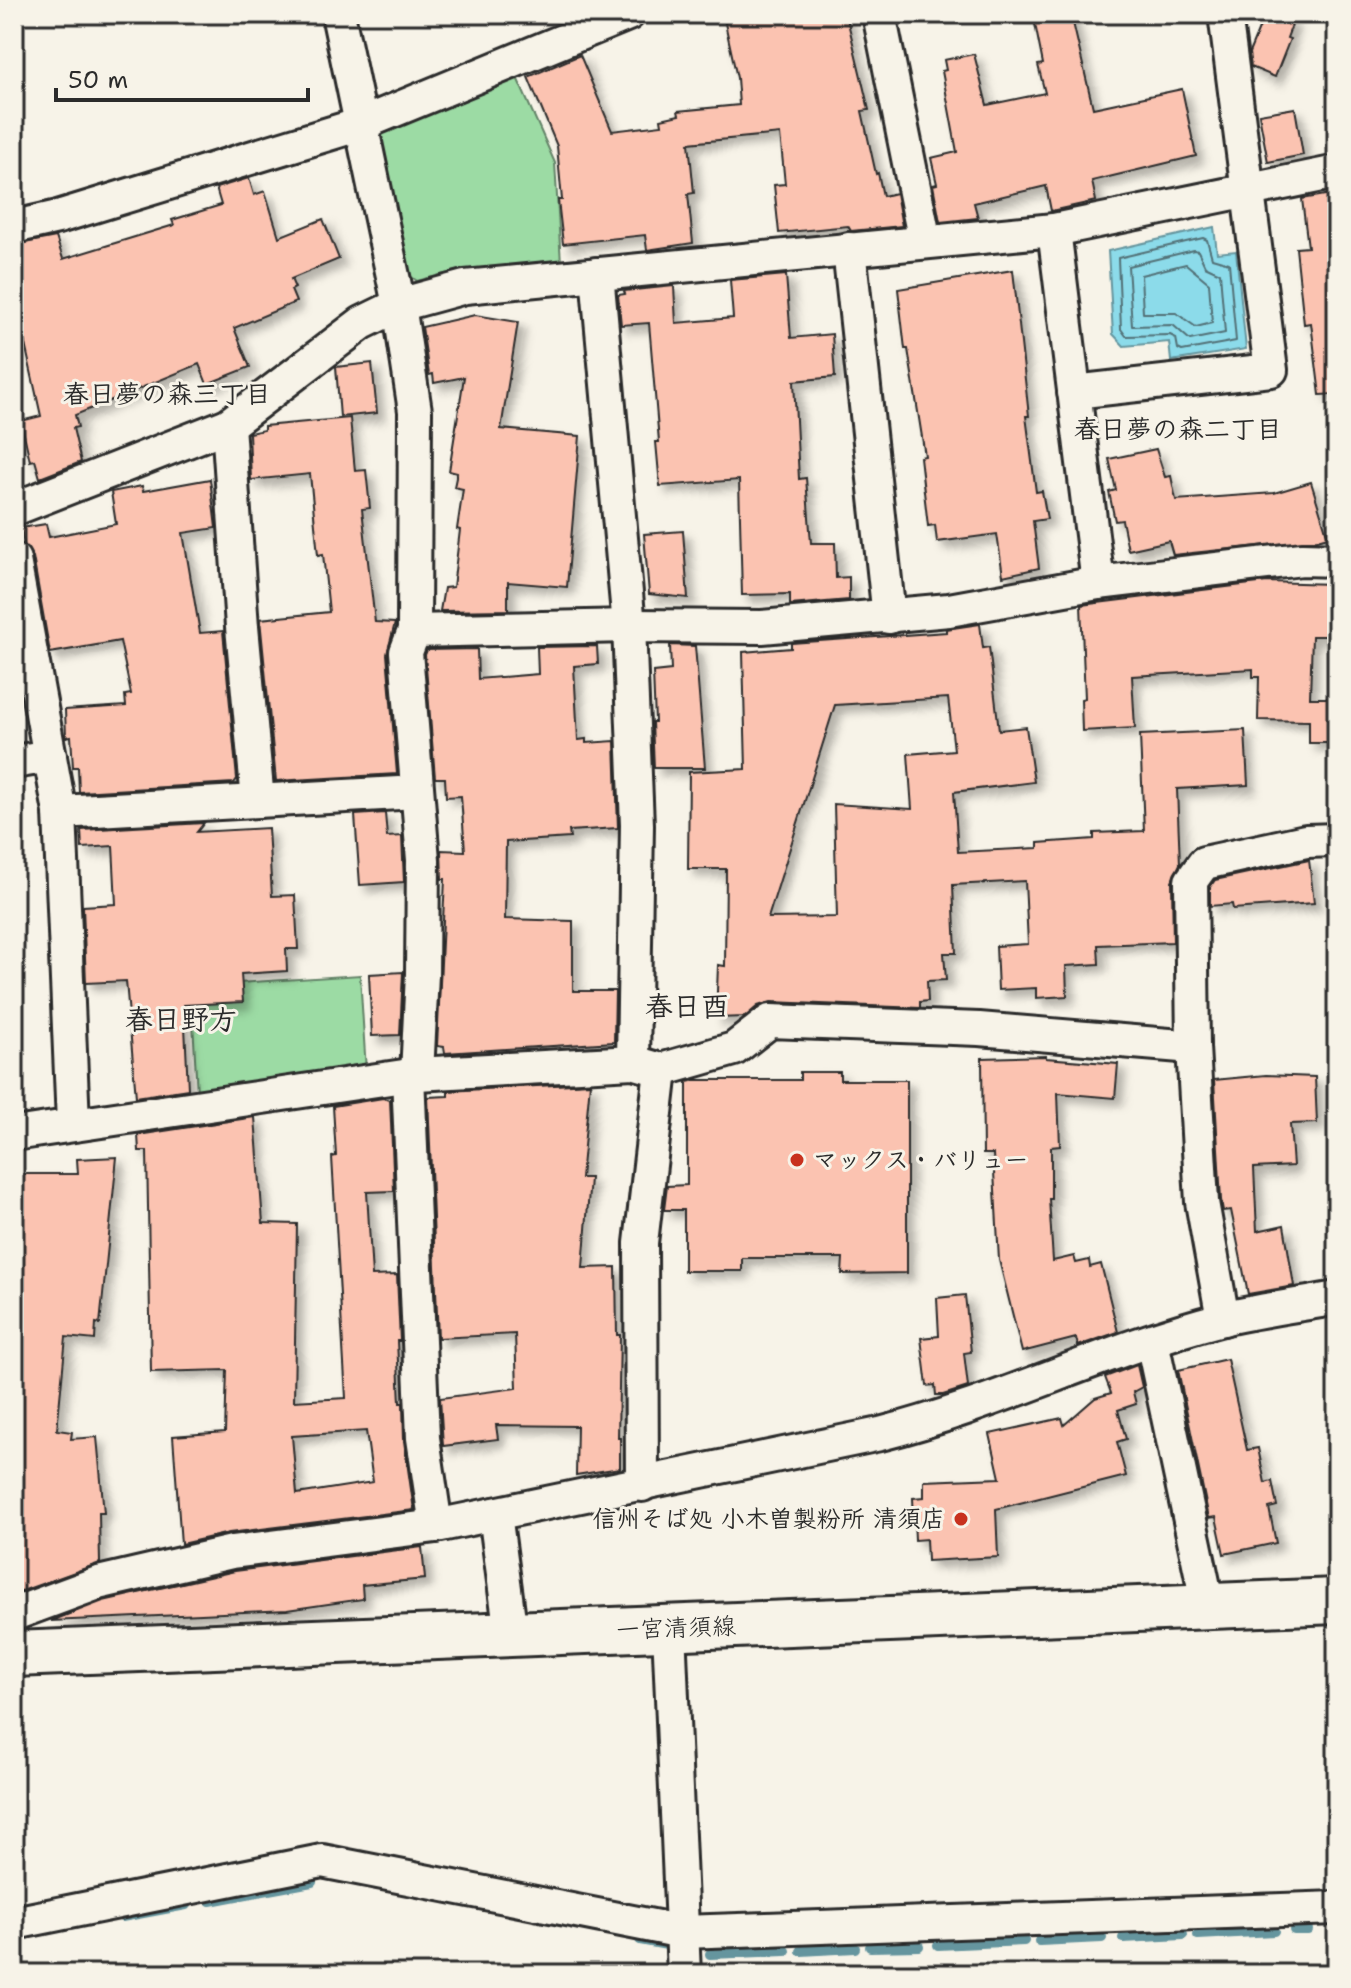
<svg xmlns="http://www.w3.org/2000/svg" width="1351" height="1988" font-family="'Shantell Sans','Klee One',sans-serif">
  <defs>
    <filter id="shadow"><feDropShadow dx="7" dy="7" stdDeviation="4" flood-color="#0004"/></filter>
  </defs>
  <rect width="100%" height="100%" fill="#f7f3e8"/>
  <filter id="ink" filterUnits="userSpaceOnUse"><feTurbulence type="fractalNoise" baseFrequency=".0125" numOctaves="2"/><feDisplacementMap in="SourceGraphic" scale="16" xChannelSelector="R" yChannelSelector="G"/><feConvolveMatrix kernelMatrix="1 2 1 2 8 2 1 2 1" color-interpolation-filters="sRGB"/></filter>
  <g filter="url(#ink)">
    <g fill="#9cdba4" stroke="#648368" stroke-width="2">
      <polygon points="515,73 555,163 561,263 461,270 417,281 404,271 378,143 387,127"/>
      <polygon points="360,975 366,1071 197,1093 191,986"/>
    </g>
    <polygon fill="#8cdbea" stroke="#65959e" stroke-width="2" points="1214,227 1217,253 1236,251 1246,349 1171,361 1169,342 1124,346 1113,334 1108,251"/>
    <g fill="none" stroke-linecap="round" stroke-linejoin="round">
      <g stroke="#527177" stroke-width="2">
        <polygon points="1203,238 1207,240 1212,258 1229,263 1236,341 1182,351 1178,349 1176,338 1170,335 1126,336 1121,329 1118,258"/>
        <polygon points="1194,250 1198,251 1205,266 1220,273 1225,333 1190,340 1173,325 1132,326 1128,266"/>
        <polygon points="1186,264 1209,283 1212,323 1196,327 1176,313 1143,313 1141,275"/>
      </g>
      <g stroke="#65959e" stroke-width="10">
        <polyline points="210,1901 312,1882"/>
        <polyline points="122,1917 186,1905"/>
        <polyline points="1294,1930 1308,1930"/>
        <polyline points="1198,1935 1274,1931"/>
        <polyline points="1123,1938 1183,1935"/>
        <polyline points="640,1940 667,1945"/>
        <polyline points="1039,1941 1102,1938"/>
        <polyline points="938,1945 1024,1941"/>
        <polyline points="870,1947 919,1946"/>
        <polyline points="801,1951 855,1948"/>
        <polyline points="710,1954 786,1951"/>
      </g>
    </g>
    <g fill="#fbc3b1" stroke="#2b2b2b" stroke-width="2" fill-rule="evenodd" filter="url(#shadow)">
      <polygon points="723,14 846,14 869,110 862,111 876,174 878,173 883,196 896,193 902,226 851,231 848,226 779,233 774,185 785,184 780,134 689,143 694,193 688,194 693,243 647,250 645,235 563,244 558,200 562,200 557,146 528,77 580,55 612,131 662,125 661,119 679,115 678,111 739,105 737,78"/>
      <polygon points="1033,14 1071,14 1093,108 1182,89 1196,156 1092,181 1096,201 1051,211 1046,186 974,203 978,218 940,222 933,185 937,184 931,158 957,152 942,71 946,70 944,60 974,54 987,105 1045,93 1038,65 1043,64"/>
      <polygon points="1265,14 1274,14 1293,22 1287,38 1290,39 1275,77 1251,67 1249,53"/>
      <polygon points="1295,108 1303,155 1268,162 1259,114"/>
      <polygon points="249,178 254,195 265,191 279,237 323,219 339,259 291,279 295,288 291,290 296,302 234,328 250,367 207,384 199,364 75,415 78,427 73,428 81,462 40,478 35,460 30,461 21,421 41,416 21,326 14,329 14,245 56,237 63,259 174,225 172,220 221,205 216,188"/>
      <polygon points="1337,193 1337,394 1320,395 1311,323 1304,324 1296,248 1308,247 1302,199"/>
      <polygon points="1013,270 1029,416 1026,416 1036,492 1042,491 1047,519 1033,521 1039,568 1003,576 997,534 937,542 935,525 928,526 920,457 925,456 908,349 905,349 898,289"/>
      <polygon points="786,275 791,338 832,334 835,377 794,381 799,479 806,478 811,543 835,543 836,578 849,577 849,600 790,605 790,594 742,595 739,480 660,486 656,442 659,442 649,323 621,325 618,295 625,294 624,291 674,286 676,323 733,318 730,280"/>
      <polygon points="475,315 518,322 501,429 580,436 567,587 508,582 508,610 440,611 444,588 453,587 460,530 457,529 463,489 454,487 457,473 449,471 464,377 434,383 433,374 429,375 422,327"/>
      <polygon points="372,363 377,413 340,417 336,367"/>
      <polygon points="350,418 355,471 366,470 370,508 362,509 375,622 395,623 387,654 397,774 276,781 260,619 329,612 323,554 318,555 310,474 251,480 249,433 264,430 264,426"/>
      <polygon points="1156,449 1165,477 1171,476 1176,500 1274,493 1311,482 1328,537 1317,540 1173,555 1169,541 1128,550 1122,520 1115,521 1109,492 1116,490 1109,459"/>
      <polygon points="210,479 216,528 183,533 200,633 223,631 237,779 234,783 79,792 78,767 73,767 71,736 66,737 65,710 126,706 125,695 131,694 120,641 50,653 33,557 24,545 21,528 46,524 49,537 116,524 111,492 142,486 143,491"/>
      <polygon points="683,531 688,598 649,594 644,534"/>
      <polygon points="1267,582 1332,584 1331,636 1312,636 1310,698 1337,698 1336,743 1309,743 1309,721 1258,720 1259,677 1253,677 1253,669 1132,676 1135,728 1082,731 1081,699 1085,698 1081,605"/>
      <path d="M 980,624 L 983,648 L 989,647 L 999,730 L 1026,727 L 1034,782 L 954,792 L 958,852 L 1038,848 L 1038,843 L 1094,839 L 1094,833 L 1144,831 L 1140,735 L 1245,730 L 1248,785 L 1177,789 L 1180,864 L 1172,881 L 1173,942 L 1098,945 L 1099,964 L 1066,966 L 1067,996 L 1036,998 L 1036,988 L 998,990 L 996,946 L 1028,944 L 1025,881 L 953,885 L 956,953 L 944,953 L 946,980 L 927,981 L 928,1001 L 920,1002 L 920,1008 L 771,1002 L 758,1006 L 745,1017 L 716,1018 L 718,965 L 725,966 L 726,869 L 688,869 L 689,772 L 746,769 L 743,652 L 791,648 L 791,643 L 946,632 L 946,629 ZM 948,698 L 954,750 L 908,754 L 912,809 L 834,804 L 837,917 L 768,918 L 835,705 Z"/>
      <polygon points="670,645 695,646 705,768 654,768 652,722 655,722 653,672 671,670"/>
      <polygon points="597,646 598,664 574,666 578,740 586,739 586,743 615,741 618,828 569,831 570,838 506,842 505,919 573,921 573,991 615,991 614,1042 445,1053 444,1047 437,1046 445,879 442,879 441,850 465,851 461,796 446,797 445,778 435,778 425,655 427,650 477,649 478,679 538,674 537,647"/>
      <polygon points="385,813 387,837 402,836 404,882 360,885 355,815"/>
      <polygon points="204,823 197,832 268,828 272,896 295,895 298,949 286,949 287,971 241,974 243,1002 184,1005 188,1089 136,1097 126,981 86,983 83,906 116,904 113,846 82,848 81,830"/>
      <polygon points="1309,860 1314,903 1233,909 1232,904 1210,906 1210,887 1215,880"/>
      <polygon points="403,972 400,1035 372,1036 369,974"/>
      <polygon points="1046,1056 1046,1058 1118,1064 1115,1098 1058,1093 1060,1146 1051,1147 1051,1199 1049,1199 1053,1261 1074,1256 1076,1263 1089,1260 1090,1267 1101,1264 1118,1332 1078,1346 1076,1338 1022,1352 999,1260 993,1154 983,1154 982,1058"/>
      <polygon points="800,1072 840,1072 840,1080 907,1080 907,1273 842,1274 843,1258 742,1258 742,1271 684,1271 684,1210 664,1210 667,1186 687,1185 687,1082 696,1080 800,1080"/>
      <polygon points="1266,1075 1315,1077 1317,1123 1290,1124 1293,1166 1254,1168 1257,1231 1284,1225 1294,1286 1248,1294 1231,1210 1223,1211 1221,1200 1214,1080"/>
      <polygon points="590,1083 581,1178 590,1178 583,1268 616,1267 617,1335 620,1335 618,1438 620,1438 620,1468 576,1475 577,1426 496,1425 498,1439 443,1446 440,1398 517,1388 515,1334 438,1338 428,1097 448,1096 448,1091"/>
      <path d="M 383,1098 L 390,1100 L 394,1191 L 367,1192 L 372,1276 L 397,1275 L 400,1341 L 397,1341 L 400,1403 L 403,1403 L 404,1441 L 414,1510 L 229,1533 L 181,1544 L 173,1436 L 225,1432 L 227,1370 L 151,1372 L 147,1151 L 139,1151 L 138,1135 L 255,1117 L 263,1223 L 297,1224 L 294,1401 L 346,1398 L 332,1157 L 336,1156 L 333,1106 ZM 366,1431 L 373,1482 L 297,1494 L 292,1436 Z"/>
      <polygon points="117,1157 100,1324 96,1323 95,1340 66,1337 57,1430 72,1432 71,1439 97,1437 104,1513 99,1513 100,1563 22,1591 14,1589 14,1174 78,1174 77,1159"/>
      <polygon points="965,1295 971,1352 964,1353 968,1387 943,1395 936,1395 935,1385 927,1386 921,1338 939,1336 937,1298"/>
      <polygon points="1227,1359 1247,1450 1258,1448 1265,1483 1272,1481 1277,1506 1269,1508 1276,1543 1224,1554 1216,1517 1209,1518 1178,1370"/>
      <polygon points="1137,1365 1142,1387 1133,1392 1136,1404 1118,1410 1126,1439 1117,1442 1126,1476 996,1509 998,1557 927,1561 926,1539 915,1540 913,1498 924,1497 924,1481 1000,1478 990,1434 1062,1418 1064,1425 1095,1398 1111,1393 1105,1377"/>
      <polygon points="422,1547 425,1579 362,1585 363,1599 287,1610 51,1621 103,1601 235,1571"/>
    </g>
    <g fill="none" stroke-linecap="round" stroke-linejoin="round">
      <defs>
        <g id="minor">
          <polyline points="338,14 399,305 415,411 414,631 406,652 423,860 422,974 417,1074"/>
          <polyline points="879,14 925,242"/>
          <polyline points="14,227 58,217 361,124 628,14"/>
          <polyline points="1054,230 1098,583"/>
          <polyline points="849,249 889,617"/>
          <polyline points="597,274 629,626 637,825 633,1062"/>
          <polyline points="1074,392 1271,370 1225,14"/>
          <polyline points="228,425 242,627 258,801"/>
          <polyline points="14,509 228,425 362,323 399,305 465,287 1054,230 1337,172"/>
          <polyline points="14,560 60,812 73,1123"/>
          <polyline points="414,631 629,626 762,627 949,610 1098,583 1302,559 1337,560"/>
          <polyline points="14,762 50,756"/>
          <polyline points="60,812 417,792"/>
          <polyline points="408,1075 423,1438 436,1526"/>
          <polyline points="14,1134 417,1074 633,1062 661,1070 734,1049 770,1021 979,1029 1193,1047"/>
          <polyline points="1223,1319 1202,1202 1193,1047 1191,881 1204,863 1306,841 1337,840"/>
          <polyline points="1152,1341 1208,1606"/>
          <polyline points="642,1485 641,1243 661,1070"/>
          <polyline points="495,1514 511,1634"/>
          <path d="M 14,1614 L 98,1583 L 232,1552 L 436,1526 L 880,1434 C 996,1405 1105,1349 1222,1319 C 1260,1310 1299,1305 1337,1298"/>
          <polyline points="669,1629 684,1974"/>
          <polyline points="14,1923 322,1861 683,1932 1337,1908"/>
        </g>
        <polyline id="secondary" points="14,1654 1337,1601"/>
      </defs>
      <use href="#minor" stroke="#2b2b2b" stroke-width="38"/>
      <use href="#secondary" stroke="#2b2b2b" stroke-width="50"/>
      <use href="#minor" stroke="#f7f3e8" stroke-width="32"/>
      <use href="#secondary" stroke="#f7f3e8" stroke-width="44"/>
    </g>
  </g>
  <g fill="#c8321e" stroke="#f7f3e8" stroke-width="3">
    <circle cx="797" cy="1160" r="8"/>
    <circle cx="961" cy="1519" r="8"/>
  </g>
  <g text-anchor="middle" stroke-width="6" stroke-linejoin="round" paint-order="stroke">
    <g font-size="24" font-weight="bold" fill="#2b2b2b" stroke="#f7f3e8" text-anchor="start">
      <text x="813" y="1168">マックス・バリュー</text>
      <text x="945" y="1527" text-anchor="end">信州そば処 小木曽製粉所 清須店</text>
    </g>
    <g font-size="24" fill="#2b2b2b" stroke="#f7f3e8">
      <text transform="translate(676 1628) rotate(-2)" y="8">一宮清須線</text>
    </g>
    <g font-size="26" font-weight="bold" fill="#2b2b2b" stroke="#f7f3e8">
      <text x="167" y="403">春日夢の森三丁目</text>
      <text x="1178" y="438">春日夢の森二丁目</text>
    </g>
    <g font-size="28" font-weight="bold" fill="#2b2b2b" stroke="#f7f3e8">
      <text x="687" y="1016">春日酉</text>
      <text x="181" y="1029">春日野方</text>
    </g>
  </g>
  <rect width="1351" height="1988" fill="none" stroke="#f7f3e8" stroke-width="48"/>
  <rect x="24" y="24" width="1303" height="1940" fill="none" stroke="#2b2b2b" stroke-width="3" filter="url(#ink)"/>
  <path d="M56 88v12h252v-12" fill="none" stroke="#2b2b2b" stroke-width="4"/>
  <text x="68" y="88" font-size="24" fill="#2b2b2b" stroke="#f7f3e8" stroke-width="6" paint-order="stroke">50 m</text>
</svg>
